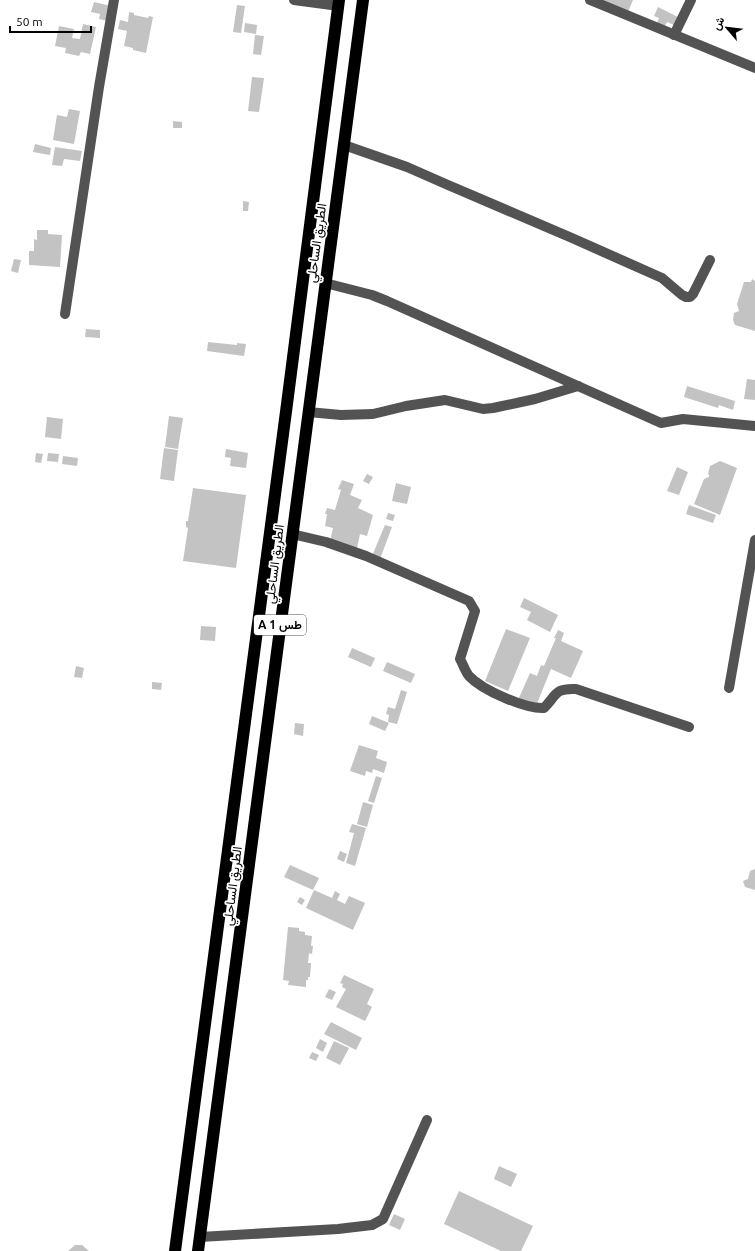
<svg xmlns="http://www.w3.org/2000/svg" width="755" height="1251" font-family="Ubuntu,Vazirmatn,sans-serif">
  <rect width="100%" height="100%" fill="#fff"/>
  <g fill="#c3c3c3">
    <polygon points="600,0 633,0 628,12"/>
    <polygon points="94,2 111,6 108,21 99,19 100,14 91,12"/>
    <polygon points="237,5 245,6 241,33 233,32"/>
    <polygon points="658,7 680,18 676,26 667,22 664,28 656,25 659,18 654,16"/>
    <polygon points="129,12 134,13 134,15 148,18 149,16 153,17 146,53 133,50 133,48 124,46 127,31 118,29 120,20 128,22"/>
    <polygon points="245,23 257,25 256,34 244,32"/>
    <polygon points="83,24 96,27 90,54 81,52 79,56 65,53 66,48 55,46 59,26 74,29 72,38 80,39"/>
    <polygon points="255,35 264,36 261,55 253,54"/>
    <polygon points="252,77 264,78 259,112 248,111"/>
    <polygon points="69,109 80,111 74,144 53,140 57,115 67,117"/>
    <polygon points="173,121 182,122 182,128 173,128"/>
    <polygon points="35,144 51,148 50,155 33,152"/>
    <polygon points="55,147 82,151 80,161 64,159 62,166 52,165"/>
    <polygon points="243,201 249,202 248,211 243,211"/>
    <polygon points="37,230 48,230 48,234 62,235 60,267 29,265 29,251 34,251 34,239 37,240"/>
    <polygon points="14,259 21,260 18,273 11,271"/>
    <polygon points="752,279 755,281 755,331 735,325 733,320 734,313 739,311 737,304 744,282 751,282"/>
    <polygon points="86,329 100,330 100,338 85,337"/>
    <polygon points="208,342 237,345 237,343 246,344 244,356 207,351"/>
    <polygon points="747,379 755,380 755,400 744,399"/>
    <polygon points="687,386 735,401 733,410 719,405 718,408 684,397"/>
    <polygon points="169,416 183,418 178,449 165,447"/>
    <polygon points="47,417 63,419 61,439 45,437"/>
    <polygon points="164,448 178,450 174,481 160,479"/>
    <polygon points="226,449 248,453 246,468 230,466 231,458 225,457"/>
    <polygon points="36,453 43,454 41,463 35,462"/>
    <polygon points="48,453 59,454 58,462 47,461"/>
    <polygon points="63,456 78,458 77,466 62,464"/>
    <polygon points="720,461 737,468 720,515 694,504 704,479 709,477 709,475 708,474 710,466"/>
    <polygon points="677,467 688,472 679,495 667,491"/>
    <polygon points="367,474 373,477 369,484 363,481"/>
    <polygon points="342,480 354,484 350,495 362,500 358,508 373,515 367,536 360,534 356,553 329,546 333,528 325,526 327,514 325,514 327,508 335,510 341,490 338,489"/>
    <polygon points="396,483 411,487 407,504 392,501"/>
    <polygon points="193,488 246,495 236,568 183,561 188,528 186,527 186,521 188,521"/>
    <polygon points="689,505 716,515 713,523 686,514"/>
    <polygon points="388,513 395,515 393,521 386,519"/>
    <polygon points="385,525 392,527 380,559 372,556"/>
    <polygon points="524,598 558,615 550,632 527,620 531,612 520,607"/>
    <polygon points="201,626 216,627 215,641 200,640"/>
    <polygon points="506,629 530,638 508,691 485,681"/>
    <polygon points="558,630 564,633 561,641 583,651 571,678 551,669 534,711 518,700 530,673 537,676 541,665 544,666 556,638 554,638"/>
    <polygon points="352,648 375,658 371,667 348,657"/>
    <polygon points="387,662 415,674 411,683 383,671"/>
    <polygon points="76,666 84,668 82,678 74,677"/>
    <polygon points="152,682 162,683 161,690 152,689"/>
    <polygon points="401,690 407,692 397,724 388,722 389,715 386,714 388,707 395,709"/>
    <polygon points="372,716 389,723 385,731 369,724"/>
    <polygon points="295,723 304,724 303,736 294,734"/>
    <polygon points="359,745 378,751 376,758 387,762 384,773 373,769 372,773 366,771 365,776 350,771"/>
    <polygon points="376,776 382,778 374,803 368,801"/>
    <polygon points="363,802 373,805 367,827 357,824"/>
    <polygon points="352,824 366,828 355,866 346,863 354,833 349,832"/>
    <polygon points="340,851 347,854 344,862 337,859"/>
    <polygon points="290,865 319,878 313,890 284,877"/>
    <polygon points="755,869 755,890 745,887 743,881 748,879 750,871"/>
    <polygon points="314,890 332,898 335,891 340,894 337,900 345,904 349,896 365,903 353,930 306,908"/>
    <polygon points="300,897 305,900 302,905 297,902"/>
    <polygon points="288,927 299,928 299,931 305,932 305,935 312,936 311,946 313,946 312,954 309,953 308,963 311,963 310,977 308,977 308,980 306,980 306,987 288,985 289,981 283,980"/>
    <polygon points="344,975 374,989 367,1004 372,1007 365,1021 336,1007 346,989 342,987 343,984 340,983"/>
    <polygon points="329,989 336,992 332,1000 325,997"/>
    <polygon points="331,1022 362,1038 356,1050 324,1034"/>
    <polygon points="320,1039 327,1043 323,1052 316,1048"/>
    <polygon points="334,1041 349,1048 340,1065 326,1058"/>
    <polygon points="312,1052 319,1055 316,1061 309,1058"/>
    <polygon points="499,1166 517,1174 511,1187 494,1179"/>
    <polygon points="459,1191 533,1226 521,1251 501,1251 444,1224"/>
    <polygon points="394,1214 405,1219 400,1230 389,1225"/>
    <polygon points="75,1245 82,1245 89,1251 68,1251"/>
  </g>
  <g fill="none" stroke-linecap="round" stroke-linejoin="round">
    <g stroke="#535353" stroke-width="10">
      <polyline points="294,0 339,6"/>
      <polyline points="590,0 755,68"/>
      <polyline points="674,35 691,0"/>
      <polyline points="344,145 407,167 448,185 572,238 662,278 682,295 686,297 690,297 693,294 710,260"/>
      <polyline points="325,283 372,295 387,301 661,423 683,419 755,426"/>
      <polyline points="65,314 99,87 114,0"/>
      <polyline points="308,412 341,415 373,414 406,406 445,400 483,409 493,408 535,399 578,386"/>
      <path d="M 292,534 L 326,542 L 366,556 L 469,601 L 475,611 L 460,659 C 463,664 465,671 469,676 C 482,690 525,709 544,708 C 557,695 554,688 576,689 L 689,727"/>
      <polyline points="729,688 755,540"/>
      <polyline points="200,1237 338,1229 372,1225 383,1219 427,1120"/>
    </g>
    <g stroke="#000" stroke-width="12">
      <polyline points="175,1251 287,404 339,0"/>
      <polyline points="198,1251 363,0"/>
    </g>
  </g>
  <g text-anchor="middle" stroke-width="3.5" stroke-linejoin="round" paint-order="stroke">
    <rect fill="#fff" stroke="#4c4c4c" stroke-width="1" x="254" y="615" width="52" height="20" rx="3"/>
    <g font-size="12" font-weight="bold" fill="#000">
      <text x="280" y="629">A 1 طس</text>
    </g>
    <g font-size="13" fill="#000" stroke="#fff">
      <text transform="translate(316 243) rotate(-82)" y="5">الطريق الساحلي</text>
      <text transform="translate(274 564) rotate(-83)" y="5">الطريق الساحلي</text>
      <text transform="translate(232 886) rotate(-83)" y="5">الطريق الساحلي</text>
    </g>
  </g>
  <g transform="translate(727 28) rotate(298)" stroke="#ffffff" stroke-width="3" paint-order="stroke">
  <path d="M0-3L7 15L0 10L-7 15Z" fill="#000000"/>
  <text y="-6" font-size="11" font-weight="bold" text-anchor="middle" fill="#000000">ش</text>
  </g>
  <path d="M10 26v6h81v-6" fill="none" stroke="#000000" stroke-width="2"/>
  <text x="16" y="26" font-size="12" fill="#000000" stroke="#ffffff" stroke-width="3" paint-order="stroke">50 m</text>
</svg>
